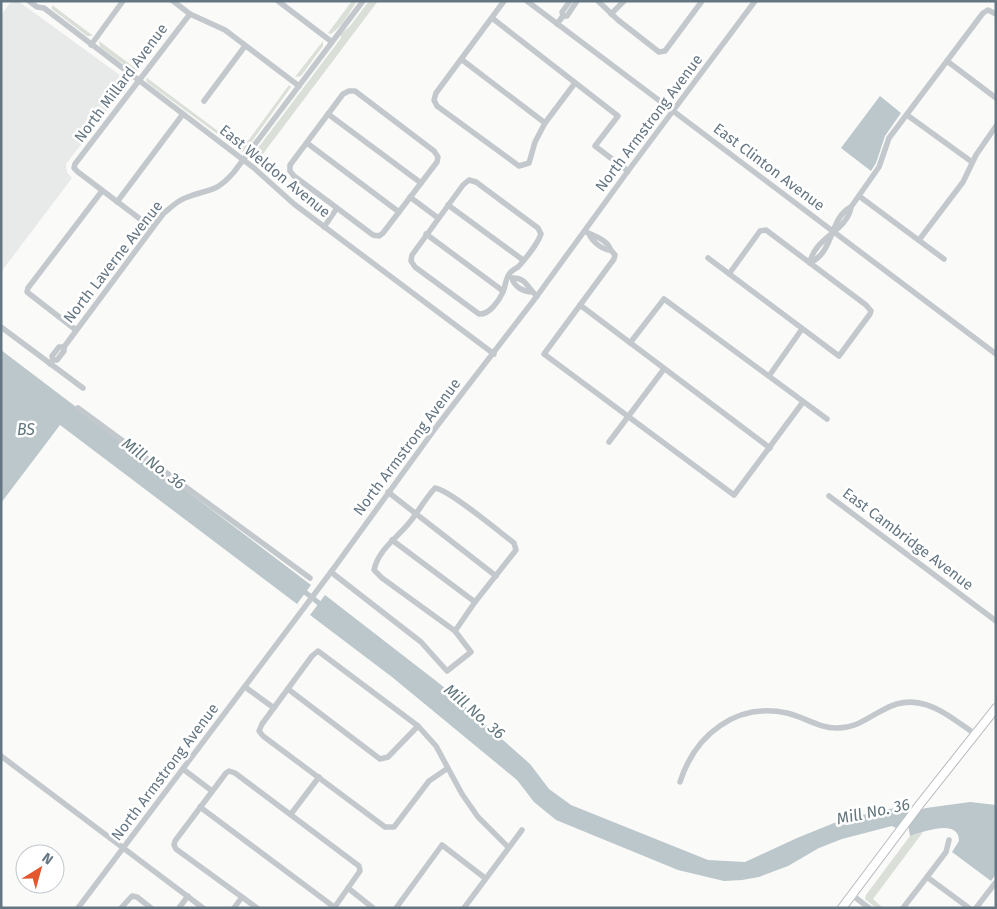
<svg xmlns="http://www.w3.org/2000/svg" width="997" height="909" font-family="'Fira Sans',sans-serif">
  <rect width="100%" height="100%" fill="#fafaf8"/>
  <polygon fill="#e8e9e9" points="18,1 128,81 127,85 66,164 67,172 72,178 1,272 1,15 10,3"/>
  <g fill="#dadfd7">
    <path d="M 352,1 L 357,1 C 349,13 342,27 331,34 L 328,33 Z"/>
    <polygon points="369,1 378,1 256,163 253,161 252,156 341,38 341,34 350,26"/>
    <polygon points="52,5 92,35 92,36 87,36 52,9"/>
    <polygon points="99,41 139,71 134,72 100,47"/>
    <polygon points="323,41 323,46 301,76 295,77"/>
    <polygon points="147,78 242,149 289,85 291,87 245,151 242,152 148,83 146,80"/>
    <polygon points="923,832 873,899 883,908 876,908 865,899 866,895 910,836"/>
  </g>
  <g fill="#bbc7cb">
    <polygon points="880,96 901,113 885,136 876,163 871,171 841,148"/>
    <polygon points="1,350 311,585 297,604 60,425 1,503"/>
    <polygon points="325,595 440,684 530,764 549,789 571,805 708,860 745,862 797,838 834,823 881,810 905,807 911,808 896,828 892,826 842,839 819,848 788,866 759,877 742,880 724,881 678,870 556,820 534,802 517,780 392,677 310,615"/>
    <path d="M 970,802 L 996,805 L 996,874 L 991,881 L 952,852 L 959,841 C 959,818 923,832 910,836 L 908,824 L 919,810 L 926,808 Z"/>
  </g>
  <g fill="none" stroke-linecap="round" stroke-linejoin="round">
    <polyline stroke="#bbc7cb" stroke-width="5" points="301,589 324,607"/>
    <defs>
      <polyline id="major" points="842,908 920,804 996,708"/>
    </defs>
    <use href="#major" stroke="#b5babe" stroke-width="10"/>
    <g stroke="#c3c8cc" stroke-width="5.5">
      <polyline points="29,1 37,7 44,8 254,168 294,204 494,354"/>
      <polyline points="173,1 190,14 225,30 299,86"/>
      <polyline points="278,1 332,42"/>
      <polyline points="527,1 996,354"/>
      <polyline points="598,1 618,20 659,52 665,51 702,1"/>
      <polyline points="611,14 624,1"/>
      <polyline points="563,16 562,12 570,1"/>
      <polyline points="492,18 618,116 595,146 628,171"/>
      <polyline points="557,24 563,16 567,16 577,1"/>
      <polyline points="91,45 123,1"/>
      <polyline points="461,59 545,123 535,142 529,163 519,166 437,106 434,100 436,93 504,1"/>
      <polyline points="947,61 996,98"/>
      <polyline points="204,101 245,46"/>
      <polyline points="328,114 421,183"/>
      <polyline points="907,115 972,162"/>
      <polyline points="545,123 575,83"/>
      <polyline points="307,143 399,212"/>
      <path d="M 469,180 L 476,182 L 538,228 L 541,234 C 537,245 527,257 519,266 C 516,269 512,270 510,273 C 505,279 506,285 503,292 C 499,301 489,315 479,314 L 415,267 L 411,261 L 412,255 L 463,185 Z"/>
      <polyline points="859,196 944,259"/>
      <polyline points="410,197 438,218"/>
      <polyline points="117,202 183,114"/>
      <polyline points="448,205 523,260"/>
      <polyline points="324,227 337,208 294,176 290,171 290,165 343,94 349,91 355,91 434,151 438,157 437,162 383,233 379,236 373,235 337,208"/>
      <polyline points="152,228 78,172 74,168 75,164 190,14"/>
      <path d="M 585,231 C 592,236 602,237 608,245 C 610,249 611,251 615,255 L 614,259 L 544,354 L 734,495 L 803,402"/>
      <polyline points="426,234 503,291"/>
      <path d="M 589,234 C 592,241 601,249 609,250"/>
      <polyline points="919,240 963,182 976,155 996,126"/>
      <polyline points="708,258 839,356 870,314 871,311 866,305 766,230 760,231 729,274"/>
      <path d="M 810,263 C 814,237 847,232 851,207 L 879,167 L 889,138 L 983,13 L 988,10 L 996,14"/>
      <path d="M 810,263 C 835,251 829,218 851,207"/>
      <path d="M 532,292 C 524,292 514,287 512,278 C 526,277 528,289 537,296"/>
      <polyline points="580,305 770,448"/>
      <polyline points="1,327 83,388"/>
      <polyline points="76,330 27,292 28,288 102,191"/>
      <polyline points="630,343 664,299 827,419"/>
      <polyline points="53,360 52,356 59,347 64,347"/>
      <path d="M 50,364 L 53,360 L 57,360 L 64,351 L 64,347 L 163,214 C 170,208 177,201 185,198 C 209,188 215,194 234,172 L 363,1"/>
      <polyline points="769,376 802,329"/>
      <polyline points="78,408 310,578"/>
      <polyline points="609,442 664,369"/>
      <path d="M 435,488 C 448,489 501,533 514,543 L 516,550 L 475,602 L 455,631 L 382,578 L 374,570 C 378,550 397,538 409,523 C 418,512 425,499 435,488 Z"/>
      <polyline points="388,492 496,576"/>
      <polyline points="829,496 996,621"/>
      <polyline points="392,540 475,602"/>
      <polyline points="331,572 421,642 447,671 471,652 455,631"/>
      <polyline points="245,687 274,708"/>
      <polyline points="288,689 380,759 388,757 418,726"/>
      <polyline points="1,756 203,908"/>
      <polyline points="448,768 429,781 394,827 385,827 263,736 259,731 262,724 312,656 318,651 418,726 436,746 462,794 478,817 508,847"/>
      <polyline points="183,769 212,791"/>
      <path d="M 680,782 C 695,735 736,702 787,713 C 804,717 821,729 838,728 C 856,728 867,718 883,710 C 919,689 946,714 975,734"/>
      <polyline points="200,807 334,907"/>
      <polyline points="291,814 319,777"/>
      <polyline points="927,877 946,852 949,840"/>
      <polyline points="348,888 373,908"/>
      <polyline points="852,895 869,908"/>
      <polyline points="78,908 331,572 437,426 537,296 628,171 755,1"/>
      <polyline points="121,908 132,896 137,897 151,908"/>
      <polyline points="179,908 188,896"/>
      <polyline points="234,908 242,897"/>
      <polyline points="257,908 176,849 174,845 175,841 226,773 229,771 235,773 359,866 360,871 334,908"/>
      <polyline points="396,908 442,845 485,878"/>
      <polyline points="464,908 522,830"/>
      <polyline points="903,908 927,877 969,908"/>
      <polyline points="976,908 996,882"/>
    </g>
    <use href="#major" stroke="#fff" stroke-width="8"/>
  </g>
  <g text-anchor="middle" stroke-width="5" stroke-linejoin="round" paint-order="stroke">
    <g font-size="15" fill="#657683" stroke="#fff">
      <text transform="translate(121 83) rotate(-53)" y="5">North Millard Avenue</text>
      <text transform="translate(649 123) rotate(-53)" y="5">North Armstrong Avenue</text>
      <text transform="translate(769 167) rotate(37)" y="5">East Clinton Avenue</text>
      <text transform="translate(275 171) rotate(39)" y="5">East Weldon Avenue</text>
      <text transform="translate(113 262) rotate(-52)" y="5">North Laverne Avenue</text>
      <text transform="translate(407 447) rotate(-53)" y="5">North Armstrong Avenue</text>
      <text transform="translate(908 539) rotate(37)" y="5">East Cambridge Avenue</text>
      <text transform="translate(165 772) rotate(-53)" y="5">North Armstrong Avenue</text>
    </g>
    <g font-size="16" font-style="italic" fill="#60757c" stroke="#fff">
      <text x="26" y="435">BS</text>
      <text transform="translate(154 463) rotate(37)" y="6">Mill No. 36</text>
      <text transform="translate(475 711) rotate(41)" y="6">Mill No. 36</text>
      <text transform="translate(873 811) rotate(-12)" y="6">Mill No. 36</text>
    </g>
  </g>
  <rect width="997" height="909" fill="none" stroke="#657683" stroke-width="5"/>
  <g transform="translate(40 869) rotate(37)"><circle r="24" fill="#ffffff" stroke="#c1c8cd"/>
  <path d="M0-4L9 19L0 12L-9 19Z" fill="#e4572e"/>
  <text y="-8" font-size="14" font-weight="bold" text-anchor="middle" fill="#657683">N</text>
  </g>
</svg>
